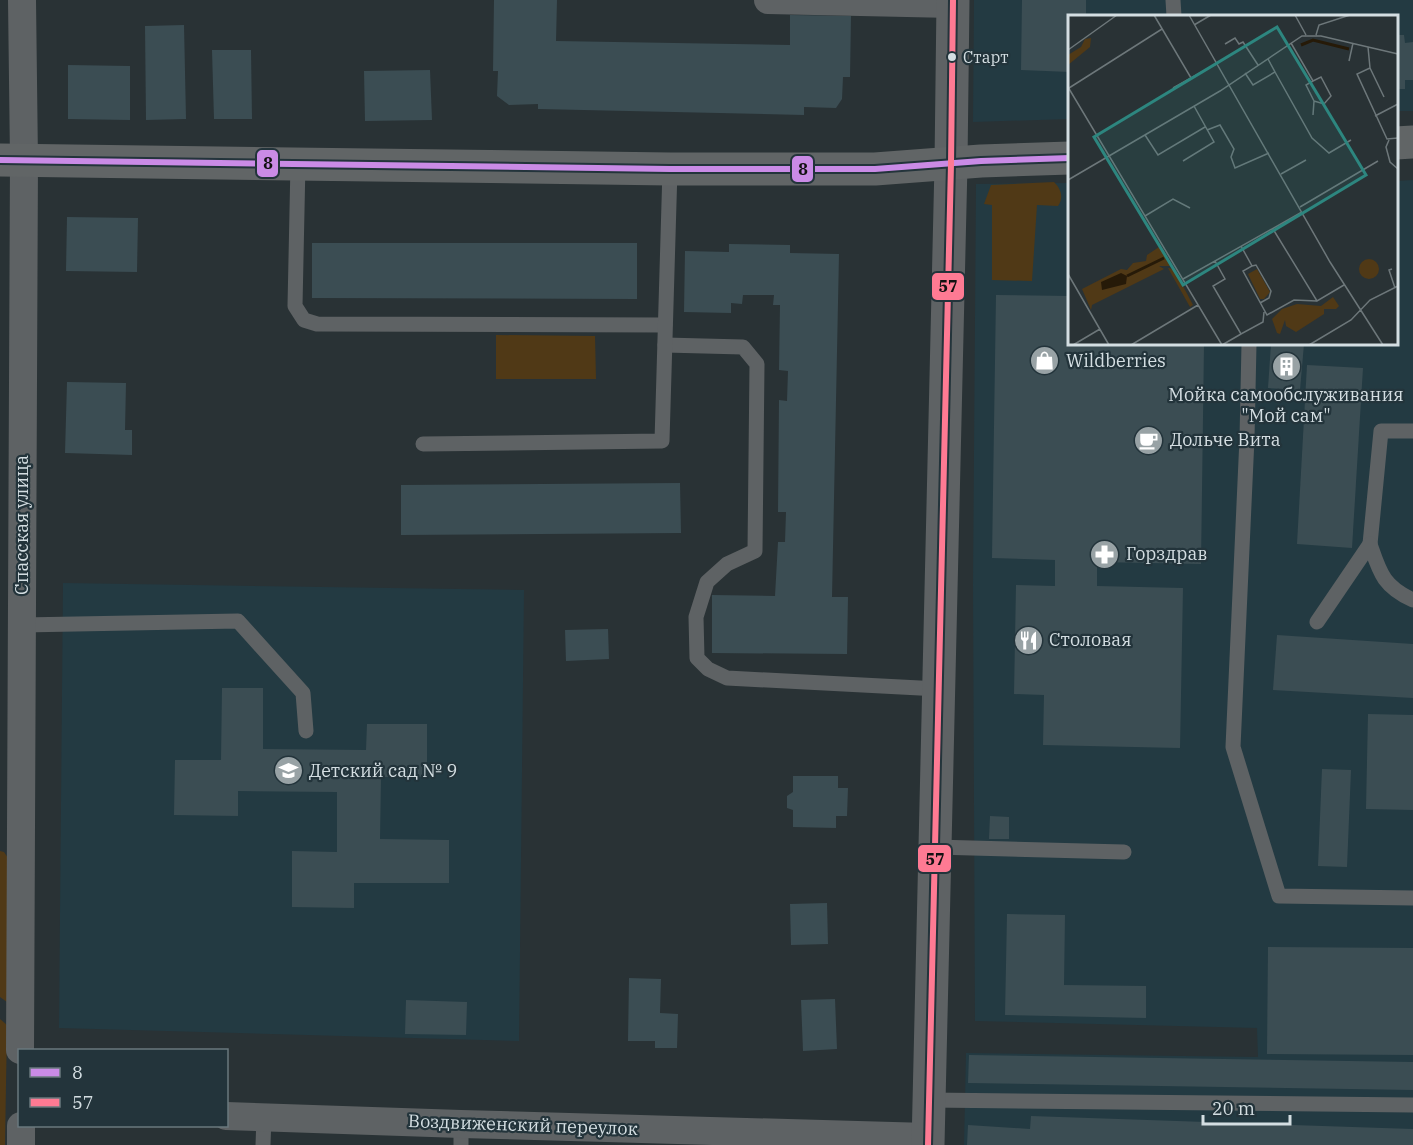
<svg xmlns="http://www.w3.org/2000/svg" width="1413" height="1145" font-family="'IBM Plex Serif',serif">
  <rect width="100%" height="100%" fill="#293235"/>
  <g fill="#233a42">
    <polygon points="974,0 1413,0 1413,111 1397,111 1396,16 1070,16 1069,119 973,122"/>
    <polygon points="1413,180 1413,1145 964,1145 966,1053 1258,1057 1257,1028 975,1021 973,585 976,184 1069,183 1070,344 1396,344 1397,181"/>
    <polygon points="63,583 524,590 519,1041 59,1028"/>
  </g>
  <g fill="#503916">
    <path d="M 1054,182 C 1061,189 1064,197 1058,206 L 1037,205 L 1032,281 L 992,280 L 992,205 L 984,204 L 991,185 Z"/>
    <polygon points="496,335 595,336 596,379 496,379"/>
    <polygon points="0,851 4,852 8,858 7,1002 0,997"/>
    <polygon points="0,1019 7,1025 5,1145 0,1145"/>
  </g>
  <g fill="#3b4d53">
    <polygon points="494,0 557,0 556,41 790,45 790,15 851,16 850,77 843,77 842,99 836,108 804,107 804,115 538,109 538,104 509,105 497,96 498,71 493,71"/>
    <polygon points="1022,0 1086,0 1086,16 1070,16 1070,72 1021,70"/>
    <polygon points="184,25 186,119 146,120 145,26"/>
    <polygon points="1396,35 1404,35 1405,43 1413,42 1413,80 1405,80 1405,89 1396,89"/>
    <polygon points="212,50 251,50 252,119 214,119"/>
    <polygon points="68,65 130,66 130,120 68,119"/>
    <polygon points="430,70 432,120 365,121 364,71"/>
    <polygon points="67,217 138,218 137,272 66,271"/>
    <polygon points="312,243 637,243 637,299 312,298"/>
    <polygon points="729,244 790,245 790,253 839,254 832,597 848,597 847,654 712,653 712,595 775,596 778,542 785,542 786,512 778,512 779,400 787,401 788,371 779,370 780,305 773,305 774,295 743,295 742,304 731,303 731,313 684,312 685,251 729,252"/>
    <polygon points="996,295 1070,296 1070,344 1204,344 1201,564 1097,562 1097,586 1183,588 1180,748 1043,745 1044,695 1014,694 1016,585 1055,586 1055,560 992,558"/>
    <polygon points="1271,344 1304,344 1300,390 1268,388"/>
    <polygon points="1307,365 1363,368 1352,548 1297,544"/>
    <polygon points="67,382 126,383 125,430 132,430 132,455 65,453"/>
    <polygon points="680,483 681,533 401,535 401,485"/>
    <polygon points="608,629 609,659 566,661 565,630"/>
    <polygon points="1277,635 1413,644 1413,698 1273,690"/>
    <polygon points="222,688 263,688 263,749 366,750 367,724 427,724 427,777 381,777 380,839 449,840 449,883 354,883 354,908 292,907 292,851 337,852 337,792 238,791 238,816 174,815 175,760 221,760"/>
    <polygon points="1368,714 1413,715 1413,810 1366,809"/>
    <polygon points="1322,769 1351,770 1347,867 1318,866"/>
    <polygon points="793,776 838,776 838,788 848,788 847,816 836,816 836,828 793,827 793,810 787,808 787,796 793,792"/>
    <polygon points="990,816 1009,817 1009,839 989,839"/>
    <polygon points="827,903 828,944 791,945 790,904"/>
    <polygon points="1007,914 1065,915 1064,985 1146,986 1146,1018 1005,1015"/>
    <polygon points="1268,947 1413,948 1413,1055 1267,1054"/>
    <polygon points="629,978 661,979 660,1013 678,1014 677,1048 655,1048 655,1041 628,1041"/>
    <polygon points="835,999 837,1049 803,1051 801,1000"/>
    <polygon points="406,1000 467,1002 466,1035 405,1034"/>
    <polygon points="969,1055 1413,1062 1413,1090 968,1083"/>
    <polygon points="1031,1116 1413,1129 1413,1145 967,1145 968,1125 1030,1129"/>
  </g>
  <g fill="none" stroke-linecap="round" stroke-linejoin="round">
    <g stroke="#5e6264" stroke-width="15">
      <polyline points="1173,0 1174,16"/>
      <polyline points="298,163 295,306 304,320 317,324 665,325"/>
      <polyline points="1249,344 1247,438 1233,747 1279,896 1413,898"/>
      <polyline points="665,345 743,347 757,364 755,551 727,564 707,582 696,617 697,658 708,669 727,678 939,689"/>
      <polyline points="423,444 662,441 670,169"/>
      <polyline points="1370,544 1381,431 1413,431"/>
      <path d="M 1317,622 L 1370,544 C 1380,573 1383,586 1413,600"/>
      <polyline points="22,625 238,621 303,693 306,731"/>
      <polyline points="935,847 1124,852"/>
      <polyline points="929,1100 1413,1105"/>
      <polyline points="263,1145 264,1117"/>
      <polyline points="461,1145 461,1124"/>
    </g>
    <g stroke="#5e6264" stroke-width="28">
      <polyline points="768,0 953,4"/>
      <polyline points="20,1050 24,160 22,0"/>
      <polyline points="226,1116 461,1124 928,1137"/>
      <polyline points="21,1145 21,1126"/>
    </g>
    <polyline stroke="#5e6264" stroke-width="33" points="928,1145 951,164 953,0"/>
    <g stroke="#616566" stroke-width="33">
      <polyline points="1396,143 1413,142"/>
      <polyline points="0,160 670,169 875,169 981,161 1070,158"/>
    </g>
    <defs>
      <polyline id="bus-1" points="0,160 670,169 875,169 981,161 1070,158"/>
      <polyline id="bus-2" points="928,1145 951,164 953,0"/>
    </defs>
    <use href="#bus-1" stroke="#23343b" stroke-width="10"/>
    <use href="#bus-2" stroke="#23343b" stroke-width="10"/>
    <use href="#bus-1" stroke="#ca8be6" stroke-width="6"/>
    <use href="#bus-2" stroke="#fe7a93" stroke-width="6"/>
  </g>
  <defs>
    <symbol id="shop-disc" viewBox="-11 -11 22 22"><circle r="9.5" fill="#98a2a5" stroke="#23343b"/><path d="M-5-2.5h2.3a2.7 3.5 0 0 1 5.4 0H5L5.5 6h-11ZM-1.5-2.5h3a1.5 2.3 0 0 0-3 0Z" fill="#fff"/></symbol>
    <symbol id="building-disc" viewBox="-11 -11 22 22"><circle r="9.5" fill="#98a2a5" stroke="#23343b"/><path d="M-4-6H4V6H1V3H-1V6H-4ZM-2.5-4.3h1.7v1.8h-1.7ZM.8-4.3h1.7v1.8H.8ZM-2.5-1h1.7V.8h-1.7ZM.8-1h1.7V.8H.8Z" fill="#fff"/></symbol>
    <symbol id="cafe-disc" viewBox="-11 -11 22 22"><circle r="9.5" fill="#98a2a5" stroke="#23343b"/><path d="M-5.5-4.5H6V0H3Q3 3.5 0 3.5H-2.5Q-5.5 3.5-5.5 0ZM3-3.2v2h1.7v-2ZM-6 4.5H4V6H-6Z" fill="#fff"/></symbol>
    <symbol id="pharmacy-disc" viewBox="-11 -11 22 22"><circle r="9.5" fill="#98a2a5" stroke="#23343b"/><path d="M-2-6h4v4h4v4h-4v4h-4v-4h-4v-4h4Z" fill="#fff"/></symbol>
    <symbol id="restaurant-disc" viewBox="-11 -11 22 22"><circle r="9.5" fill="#98a2a5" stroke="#23343b"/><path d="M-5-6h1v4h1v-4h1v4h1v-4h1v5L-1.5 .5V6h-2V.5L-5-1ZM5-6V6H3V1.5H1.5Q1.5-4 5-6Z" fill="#fff"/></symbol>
    <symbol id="school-disc" viewBox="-11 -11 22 22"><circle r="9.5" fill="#98a2a5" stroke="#23343b"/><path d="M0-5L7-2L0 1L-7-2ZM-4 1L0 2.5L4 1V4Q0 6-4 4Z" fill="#fff"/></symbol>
  </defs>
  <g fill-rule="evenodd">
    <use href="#shop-disc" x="1028" y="344" width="33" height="33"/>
    <use href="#building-disc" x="1270" y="350" width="33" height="33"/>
    <use href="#cafe-disc" x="1132" y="424" width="33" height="33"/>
    <use href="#pharmacy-disc" x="1088" y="538" width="33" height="33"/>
    <use href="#restaurant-disc" x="1012" y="624" width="33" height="33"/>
    <use href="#school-disc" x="272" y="754" width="33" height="33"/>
  </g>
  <circle fill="#d4dee2" stroke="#23343b" stroke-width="2" cx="952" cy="57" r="5"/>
  <g text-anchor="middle" stroke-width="4.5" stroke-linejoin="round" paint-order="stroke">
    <g font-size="16" fill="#d4dee2" stroke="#23343b" text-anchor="start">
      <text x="963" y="63">Старт</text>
    </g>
    <g font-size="18" fill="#d4dee2" stroke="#23343b" text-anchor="start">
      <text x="1066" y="367">Wildberries</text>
      <text x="1286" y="401" text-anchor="middle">Мойка самообслуживания<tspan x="1286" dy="21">"Мой сам"</tspan></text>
      <text x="1170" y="446">Дольче Вита</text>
      <text x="1126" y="560">Горздрав</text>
      <text x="1049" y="646">Столовая</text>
      <text x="309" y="777">Детский сад № 9</text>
    </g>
    <g font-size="18" fill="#d4dee2" stroke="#23343b">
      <text transform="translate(22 525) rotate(-90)" y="6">Спасская улица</text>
      <text transform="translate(523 1125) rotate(2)" y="6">Воздвиженский переулок</text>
    </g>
  </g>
  <g transform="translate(1068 15)">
    <rect width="330" height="330" fill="#293235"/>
    <path d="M 23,23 L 22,32 L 0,50 L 0,40 L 13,32 L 17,24 ZM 91,232 L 105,251 L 91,251 L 96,254 L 24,290 L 23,295 L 14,274 L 53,254 L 59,255 L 65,248 L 78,246 L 79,240 ZM291 254a10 10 0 1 1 20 0a10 10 0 1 1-20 0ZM 100,253 L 106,254 L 125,290 L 122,292 ZM 189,254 L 202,277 L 196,284 L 192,284 L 180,259 ZM 265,282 L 271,291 L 268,294 L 256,294 L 256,299 L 228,317 L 218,311 L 217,305 L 212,319 L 209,318 L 204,304 L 214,294 L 229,289 L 253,291 Z" fill="#503916"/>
    <path d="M 53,258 L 59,261 L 58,269 L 34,275 L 33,267 Z" fill="#261a08"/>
    <path fill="none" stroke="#261a08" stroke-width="3" d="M 233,30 L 245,25 L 281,34M 59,261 L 96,243"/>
    <path fill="none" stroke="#6d777a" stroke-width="1.5" d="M 86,0 L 123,63 L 150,48M 121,0 L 262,247 L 315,330M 227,0 L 238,20M 126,10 L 143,0M 248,20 L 251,10 L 282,0M 223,28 L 245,66 L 253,62 L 263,81 L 256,89 L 246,86 L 245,100M 157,29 L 167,23 L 171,29 L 175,27 L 190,50M 300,32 L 302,53 L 289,59 L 319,124 L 330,123M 0,35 L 49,0M 281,46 L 285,28M 302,53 L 316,82M 207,57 L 244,123 L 261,138 L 283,125M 177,58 L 185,70 L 207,57 L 200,44M 245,66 L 238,70 L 246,86M 0,72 L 154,330M 1,73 L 94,14M 105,73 L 123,63M 307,101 L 330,89M 139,115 L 152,110 L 166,134 L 163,142 L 167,153 L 201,138M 77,120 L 90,140 L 137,112M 321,125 L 318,132 L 322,147 L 330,154M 115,146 L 146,127 L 126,91M 213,159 L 238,145M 0,165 L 152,76 L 234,21 L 253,21 L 330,39M 232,192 L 310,146M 77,201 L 105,184 L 122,193M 205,214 L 249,286 L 276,270M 173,231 L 184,251 L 175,256 L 199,300 L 226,285 L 249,286M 147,246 L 157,264 L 145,271 L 173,319 L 195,307 L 196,297M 184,251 L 188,250 L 203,276 L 201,283 L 192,288M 324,254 L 321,255 L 327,273M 0,259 L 41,330M 115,264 L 234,197M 5,330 L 32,314M 63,330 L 130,290M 154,330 L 173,319M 241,330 L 283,305 L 302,285 L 330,271"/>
    <path fill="#2d867f" fill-opacity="0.15" stroke="#2d867f" stroke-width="3" d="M 209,12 L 298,160 L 115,270 L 26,122 Z"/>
    <rect width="330" height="330" fill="none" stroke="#d4dee2" stroke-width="3"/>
  </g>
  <g stroke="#23343b" stroke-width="2">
    <rect x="256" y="149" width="23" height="29" rx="6" fill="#ca8be6"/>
    <rect x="791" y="155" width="23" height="28" rx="6" fill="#ca8be6"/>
    <rect x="931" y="272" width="34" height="29" rx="6" fill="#fe7a93"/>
    <rect x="917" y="844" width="35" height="29" rx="6" fill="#fe7a93"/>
  </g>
  <g font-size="16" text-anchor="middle" font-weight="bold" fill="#111">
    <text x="268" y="169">8</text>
    <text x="803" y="175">8</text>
    <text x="948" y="292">57</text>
    <text x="935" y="865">57</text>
  </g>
  <rect x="18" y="1049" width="210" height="78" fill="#23343b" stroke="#6a787e" stroke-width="1.5"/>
  <rect x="30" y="1068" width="30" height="9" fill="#ca8be6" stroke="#6a787e" stroke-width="1.5"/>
  <text x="72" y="1079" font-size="18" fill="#d4dee2">8</text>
  <rect x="30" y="1098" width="30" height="9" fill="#fe7a93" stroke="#6a787e" stroke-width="1.5"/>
  <text x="72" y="1109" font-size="18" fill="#d4dee2">57</text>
  <path d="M1203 1115v9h87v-9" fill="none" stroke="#d4dee2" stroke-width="3"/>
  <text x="1212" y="1115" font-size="18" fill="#d4dee2" stroke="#23343b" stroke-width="4.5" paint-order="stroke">20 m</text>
</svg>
